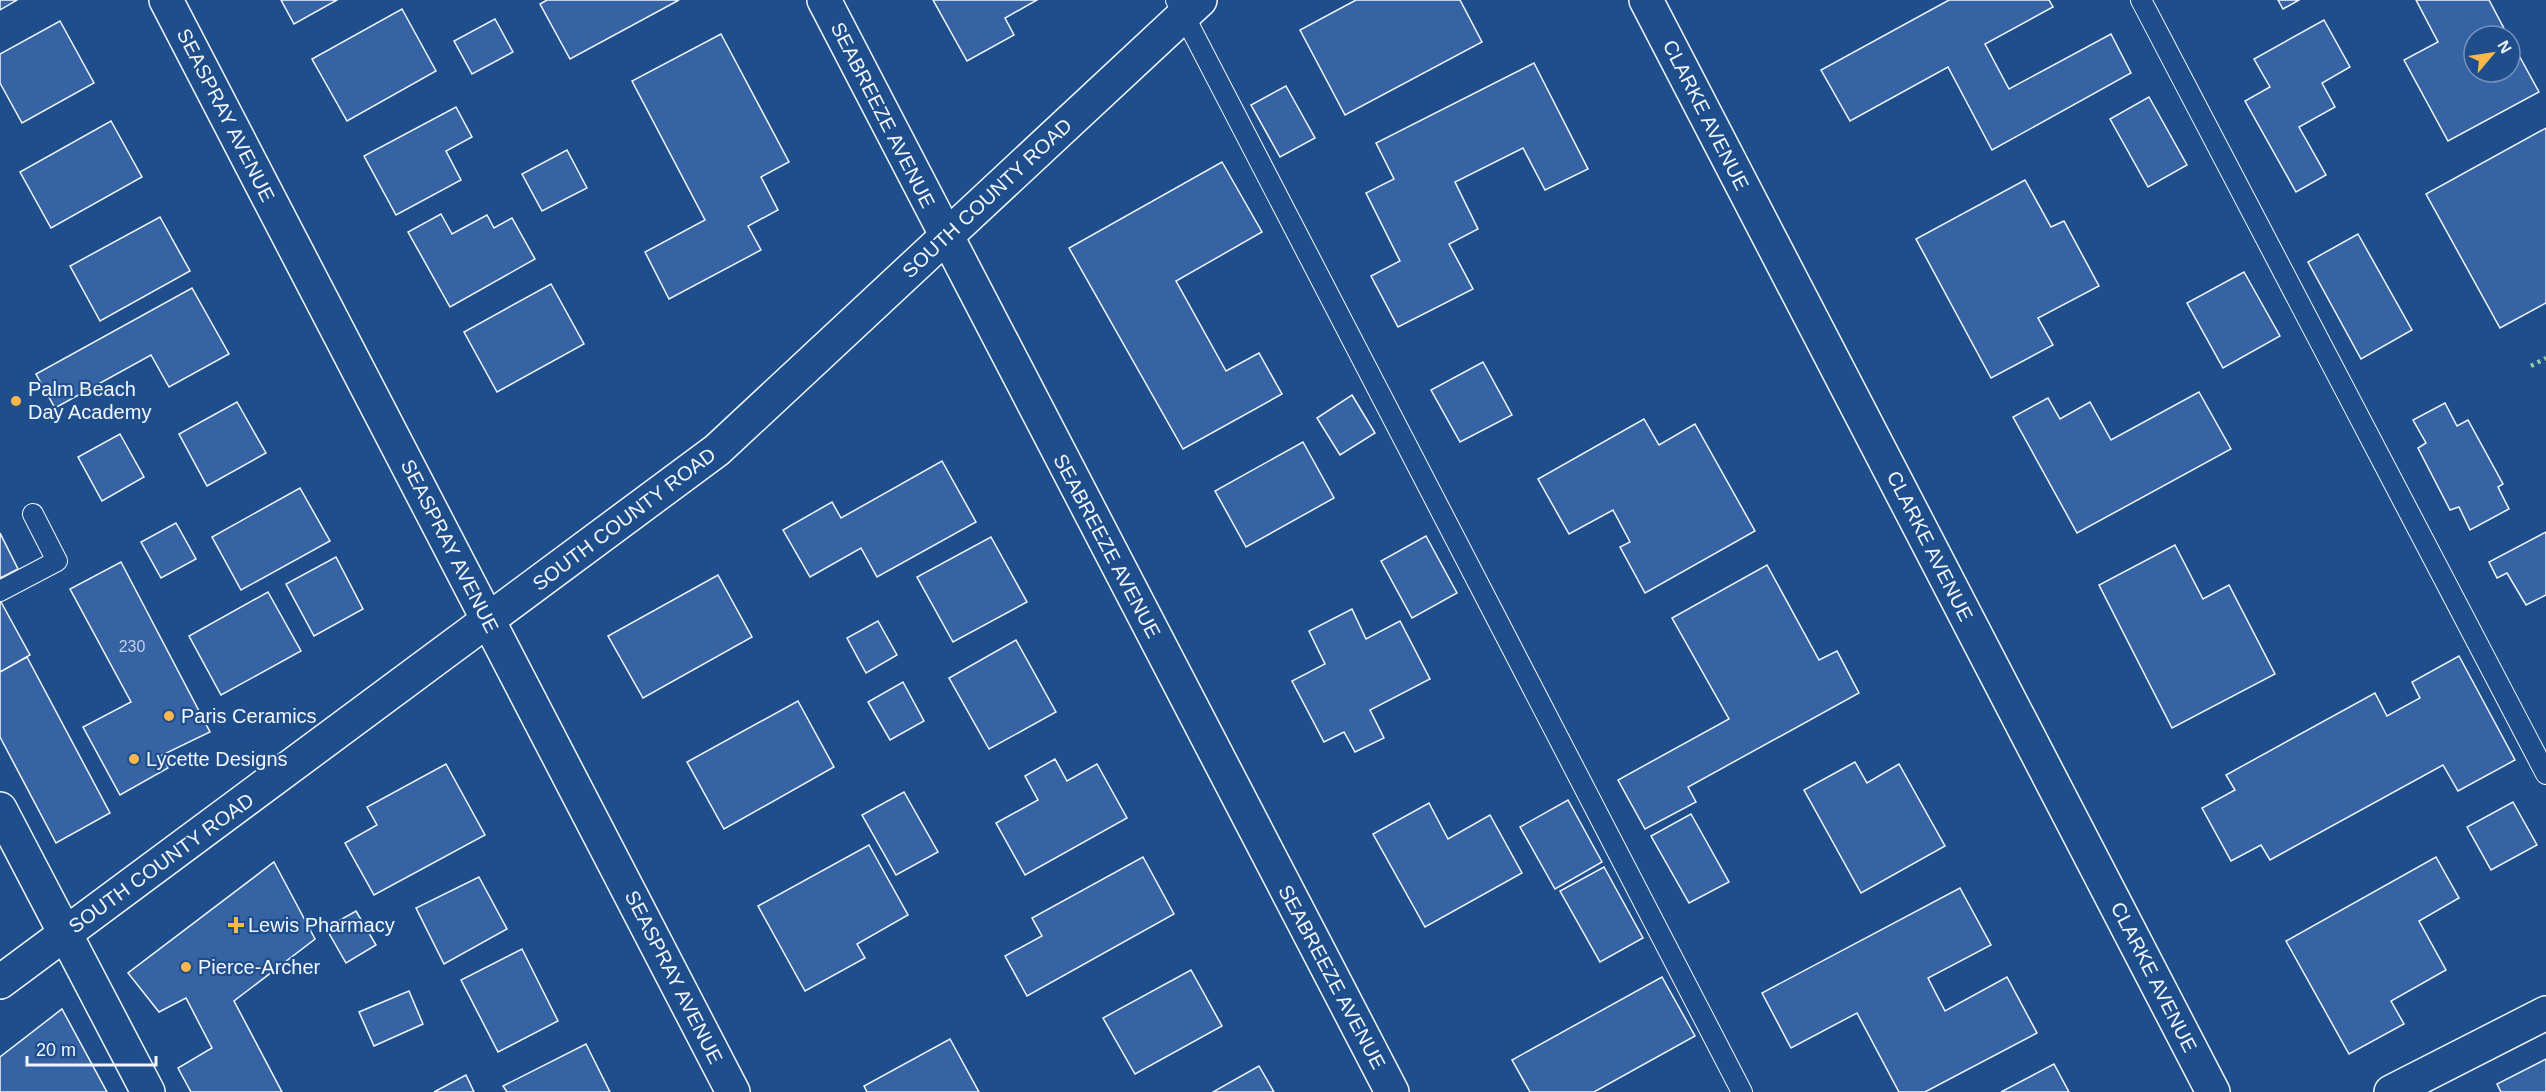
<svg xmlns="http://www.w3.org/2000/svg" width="2546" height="1092" font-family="Arial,sans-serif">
  <rect width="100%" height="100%" fill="#1f4e8c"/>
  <g fill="#3563a3" stroke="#f2f6ff" stroke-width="1.5">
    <polygon points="0,0 17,0 0,10"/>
    <polygon points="281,0 337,0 294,24"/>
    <polygon points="547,0 679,0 570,59 540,4"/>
    <polygon points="933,0 1037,0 1005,18 1014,35 967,61"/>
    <polygon points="1356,0 1460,0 1482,42 1345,115 1300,30"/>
    <polygon points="1949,0 2049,0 2053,7 1985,44 2009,89 2111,34 2131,73 1992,150 1948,67 1850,121 1821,70"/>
    <polygon points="2278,0 2299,0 2283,9"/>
    <polygon points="2416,0 2489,0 2508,36 2474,36 2474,72 2510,72 2510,39 2539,92 2448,141 2404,60 2438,42"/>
    <polygon points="402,9 436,71 347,121 312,59"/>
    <polygon points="495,19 513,52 472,74 454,41"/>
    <polygon points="2324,20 2350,67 2322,83 2335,107 2299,127 2326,175 2296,192 2245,101 2270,87 2254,59"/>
    <polygon points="60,21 94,83 22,123 0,83 0,54"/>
    <polygon points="721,34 789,162 761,177 778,210 748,226 761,250 669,299 645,252 705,220 632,81"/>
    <polygon points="1534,63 1588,169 1545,190 1523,148 1455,182 1478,229 1449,244 1473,289 1398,327 1371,276 1400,261 1366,193 1394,179 1376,143"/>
    <polygon points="1286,86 1315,138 1280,157 1251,105"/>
    <polygon points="2149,97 2187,165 2148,187 2110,119"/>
    <polygon points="456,107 472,137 446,151 461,180 396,215 364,156"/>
    <polygon points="111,121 142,177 51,228 20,172"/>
    <polygon points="2546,128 2546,303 2500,328 2426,194"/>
    <polygon points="567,150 587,188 542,211 522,174"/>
    <polygon points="1222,162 1262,232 1176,281 1226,371 1259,353 1282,394 1183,449 1069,248"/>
    <polygon points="2025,180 2051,227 2064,221 2099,286 2038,318 2053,345 1991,378 1916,239"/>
    <polygon points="441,214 452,234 487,215 494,228 512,218 535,259 450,307 408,232"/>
    <polygon points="160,217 190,271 100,321 70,266"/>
    <polygon points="2358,234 2412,330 2361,359 2308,262"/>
    <polygon points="2244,272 2280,336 2223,368 2187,303"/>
    <polygon points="551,284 584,344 497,392 464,332"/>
    <polygon points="192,288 229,354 169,387 151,355 55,408 36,374"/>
    <polygon points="1483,362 1512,415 1460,442 1431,390"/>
    <polygon points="2199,392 2231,449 2077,533 2013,417 2048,398 2060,419 2090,402 2111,440"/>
    <polygon points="1352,395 1375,433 1340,455 1317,418"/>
    <polygon points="237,402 266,453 207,486 179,434"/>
    <polygon points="2445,403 2457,426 2468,420 2503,484 2498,487 2509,509 2470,530 2459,507 2450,510 2418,448 2426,443 2413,420"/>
    <polygon points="1644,419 1659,445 1695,424 1755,531 1645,593 1620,547 1630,542 1613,510 1569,534 1538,479"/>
    <polygon points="120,434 144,477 102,501 78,457"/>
    <polygon points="1303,442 1334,498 1246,547 1215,491"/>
    <polygon points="942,461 976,522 877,577 861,548 810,577 783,530 832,502 841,518"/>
    <polygon points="300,488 330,541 241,590 212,537"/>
    <polygon points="176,523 196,559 161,578 141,542"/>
    <polygon points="2546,532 2546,595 2526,605 2507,573 2497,578 2489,562"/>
    <polygon points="0,533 18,569 0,578"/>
    <polygon points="1426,536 1457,593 1412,618 1381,561"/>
    <polygon points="991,537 1027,602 953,642 917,577"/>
    <polygon points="2175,545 2203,599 2229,585 2275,674 2172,728 2099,585"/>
    <polygon points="336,557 363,609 314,636 286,584"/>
    <polygon points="121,562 210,732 162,755 168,768 120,795 83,727 131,702 70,589"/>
    <polygon points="1767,565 1819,660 1837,651 1859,693 1688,787 1696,802 1645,829 1618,780 1729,719 1672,618"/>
    <polygon points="718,575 752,637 643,698 608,636"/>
    <polygon points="268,592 301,651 221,695 189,636"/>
    <polygon points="1,602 30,655 0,672 0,603"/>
    <polygon points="1352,609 1366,639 1400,621 1430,679 1370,710 1384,738 1355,752 1344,732 1324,742 1292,681 1325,664 1309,631"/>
    <polygon points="878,621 897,655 866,673 847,638"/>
    <polygon points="1016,640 1056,712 989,749 949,678"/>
    <polygon points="2459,656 2515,760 2458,791 2443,765 2270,860 2261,845 2231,861 2202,808 2235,790 2226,775 2375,693 2387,716 2420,698 2412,682"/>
    <polygon points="27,657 110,813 56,843 0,737 0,672"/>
    <polygon points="903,682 924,721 890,740 868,702"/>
    <polygon points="798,701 834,767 724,829 687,762"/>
    <polygon points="1055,759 1067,781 1097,764 1127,818 1025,875 996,823 1038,800 1025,776"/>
    <polygon points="1855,762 1867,783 1899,764 1945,846 1861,893 1804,790"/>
    <polygon points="446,764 485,835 374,895 345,843 377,825 367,807"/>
    <polygon points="904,792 938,852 896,875 862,815"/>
    <polygon points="1568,800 1602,862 1555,889 1520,827"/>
    <polygon points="2513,802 2537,845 2491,870 2467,827"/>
    <polygon points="1429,803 1448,839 1490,815 1522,873 1425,927 1373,834"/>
    <polygon points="1691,814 1729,882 1689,903 1651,836"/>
    <polygon points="869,845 908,915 857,944 865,958 805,991 758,906"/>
    <polygon points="1143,857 1174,914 1027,996 1005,956 1042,936 1032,918"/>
    <polygon points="2436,857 2459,898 2419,921 2446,970 2391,1001 2404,1024 2349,1054 2286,941"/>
    <polygon points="274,862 315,939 234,1001 282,1092 191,1092 178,1068 212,1048 186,998 159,1012 128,973"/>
    <polygon points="1604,867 1643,938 1600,962 1560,891"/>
    <polygon points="479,877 507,929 444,964 416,908"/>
    <polygon points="1960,888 1991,945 1928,978 1945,1011 2007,977 2037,1033 1925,1092 1899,1092 1857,1013 1791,1048 1762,993"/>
    <polygon points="356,911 376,945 346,963 326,928"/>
    <polygon points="522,949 558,1021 498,1052 461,980"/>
    <polygon points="1191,970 1222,1026 1135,1074 1103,1018"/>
    <polygon points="1662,977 1695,1036 1594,1092 1530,1092 1512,1060"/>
    <polygon points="409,991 423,1024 374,1046 359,1012"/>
    <polygon points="62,1009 107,1092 0,1092 0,1057"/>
    <polygon points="950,1039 979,1092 867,1092 864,1086"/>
    <polygon points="586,1044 610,1092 507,1092 503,1086"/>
    <polygon points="2546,1059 2546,1092 2501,1092 2497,1084"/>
    <polygon points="2054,1064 2069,1092 2001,1092"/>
    <polygon points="1259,1066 1274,1092 1213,1092"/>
    <polygon points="466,1075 474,1092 434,1092"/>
  </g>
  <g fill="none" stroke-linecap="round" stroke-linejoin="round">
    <defs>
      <g id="lane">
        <polyline points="1176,0 1742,1092"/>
        <polyline points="2141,0 2546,774"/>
        <polyline points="0,591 57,561 33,514"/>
      </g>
      <g id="street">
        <polyline points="166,0 733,1092"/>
        <polyline points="824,0 1392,1092"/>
        <polyline points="1646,0 2213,1092"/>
        <polyline points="0,809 148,1092"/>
        <polyline points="2391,1092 2546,1013"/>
      </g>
      <polyline id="primary" points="0,982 717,450 1200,0"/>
    </defs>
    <use href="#lane" stroke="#f2f6ff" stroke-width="22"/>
    <use href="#street" stroke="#f2f6ff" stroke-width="36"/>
    <use href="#primary" stroke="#f2f6ff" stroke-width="36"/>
    <use href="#lane" stroke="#1f4e8c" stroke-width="20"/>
    <use href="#street" stroke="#1f4e8c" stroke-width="33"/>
    <use href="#primary" stroke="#1f4e8c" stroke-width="33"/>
    <polyline stroke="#97c8a6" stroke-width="4.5" stroke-dasharray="3 4.5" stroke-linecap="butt" points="2531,366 2546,358"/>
  </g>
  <g fill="#ffb74d" stroke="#1f4e8c" stroke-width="2">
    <circle cx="16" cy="401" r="6"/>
    <circle cx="169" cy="716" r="6"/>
    <circle cx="134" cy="759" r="6"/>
    <path d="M233 916h6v6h6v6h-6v6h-6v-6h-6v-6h6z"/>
    <circle cx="186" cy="967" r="6"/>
  </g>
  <g text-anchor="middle" stroke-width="4.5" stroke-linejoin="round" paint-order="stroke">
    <g font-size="16" fill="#c3d1e8">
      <text x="132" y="652">230</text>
    </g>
    <g font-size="20" fill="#f2f6ff" stroke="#1f4e8c">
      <text transform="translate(226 115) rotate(63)" y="7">SEASPRAY AVENUE</text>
      <text transform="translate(883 115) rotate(63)" y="7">SEABREEZE AVENUE</text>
      <text transform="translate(1706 115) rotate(63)" y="7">CLARKE AVENUE</text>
      <text transform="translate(987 198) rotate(-43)" y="7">SOUTH COUNTY ROAD</text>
      <text transform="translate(624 519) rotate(-37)" y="7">SOUTH COUNTY ROAD</text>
      <text transform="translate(450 546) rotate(63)" y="7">SEASPRAY AVENUE</text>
      <text transform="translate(1107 546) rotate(62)" y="7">SEABREEZE AVENUE</text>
      <text transform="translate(1930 546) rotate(63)" y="7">CLARKE AVENUE</text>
      <text transform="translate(161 863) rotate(-36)" y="7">SOUTH COUNTY ROAD</text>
      <text transform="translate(674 977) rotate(63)" y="7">SEASPRAY AVENUE</text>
      <text transform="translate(1332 977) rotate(62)" y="7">SEABREEZE AVENUE</text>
      <text transform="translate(2154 977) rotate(63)" y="7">CLARKE AVENUE</text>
    </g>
    <g font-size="20" fill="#f2f6ff" stroke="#1f4e8c" text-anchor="start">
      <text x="28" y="396">Palm Beach<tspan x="28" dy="23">Day Academy</tspan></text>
      <text x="181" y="723">Paris Ceramics</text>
      <text x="146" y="766">Lycette Designs</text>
      <text x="248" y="932">Lewis Pharmacy</text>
      <text x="198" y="974">Pierce-Archer</text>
    </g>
  </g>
  <g transform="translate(2492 54) rotate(61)"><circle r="28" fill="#1f4e8c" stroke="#7391ba" stroke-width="1.5"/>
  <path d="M0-4.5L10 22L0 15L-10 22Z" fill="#ffb74d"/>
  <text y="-9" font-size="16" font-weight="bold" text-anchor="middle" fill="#f2f6ff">N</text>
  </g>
  <path d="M27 1056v9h129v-9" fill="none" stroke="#f2f6ff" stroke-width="3"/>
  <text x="36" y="1056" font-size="18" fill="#f2f6ff" stroke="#1f4e8c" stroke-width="4.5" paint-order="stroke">20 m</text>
</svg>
